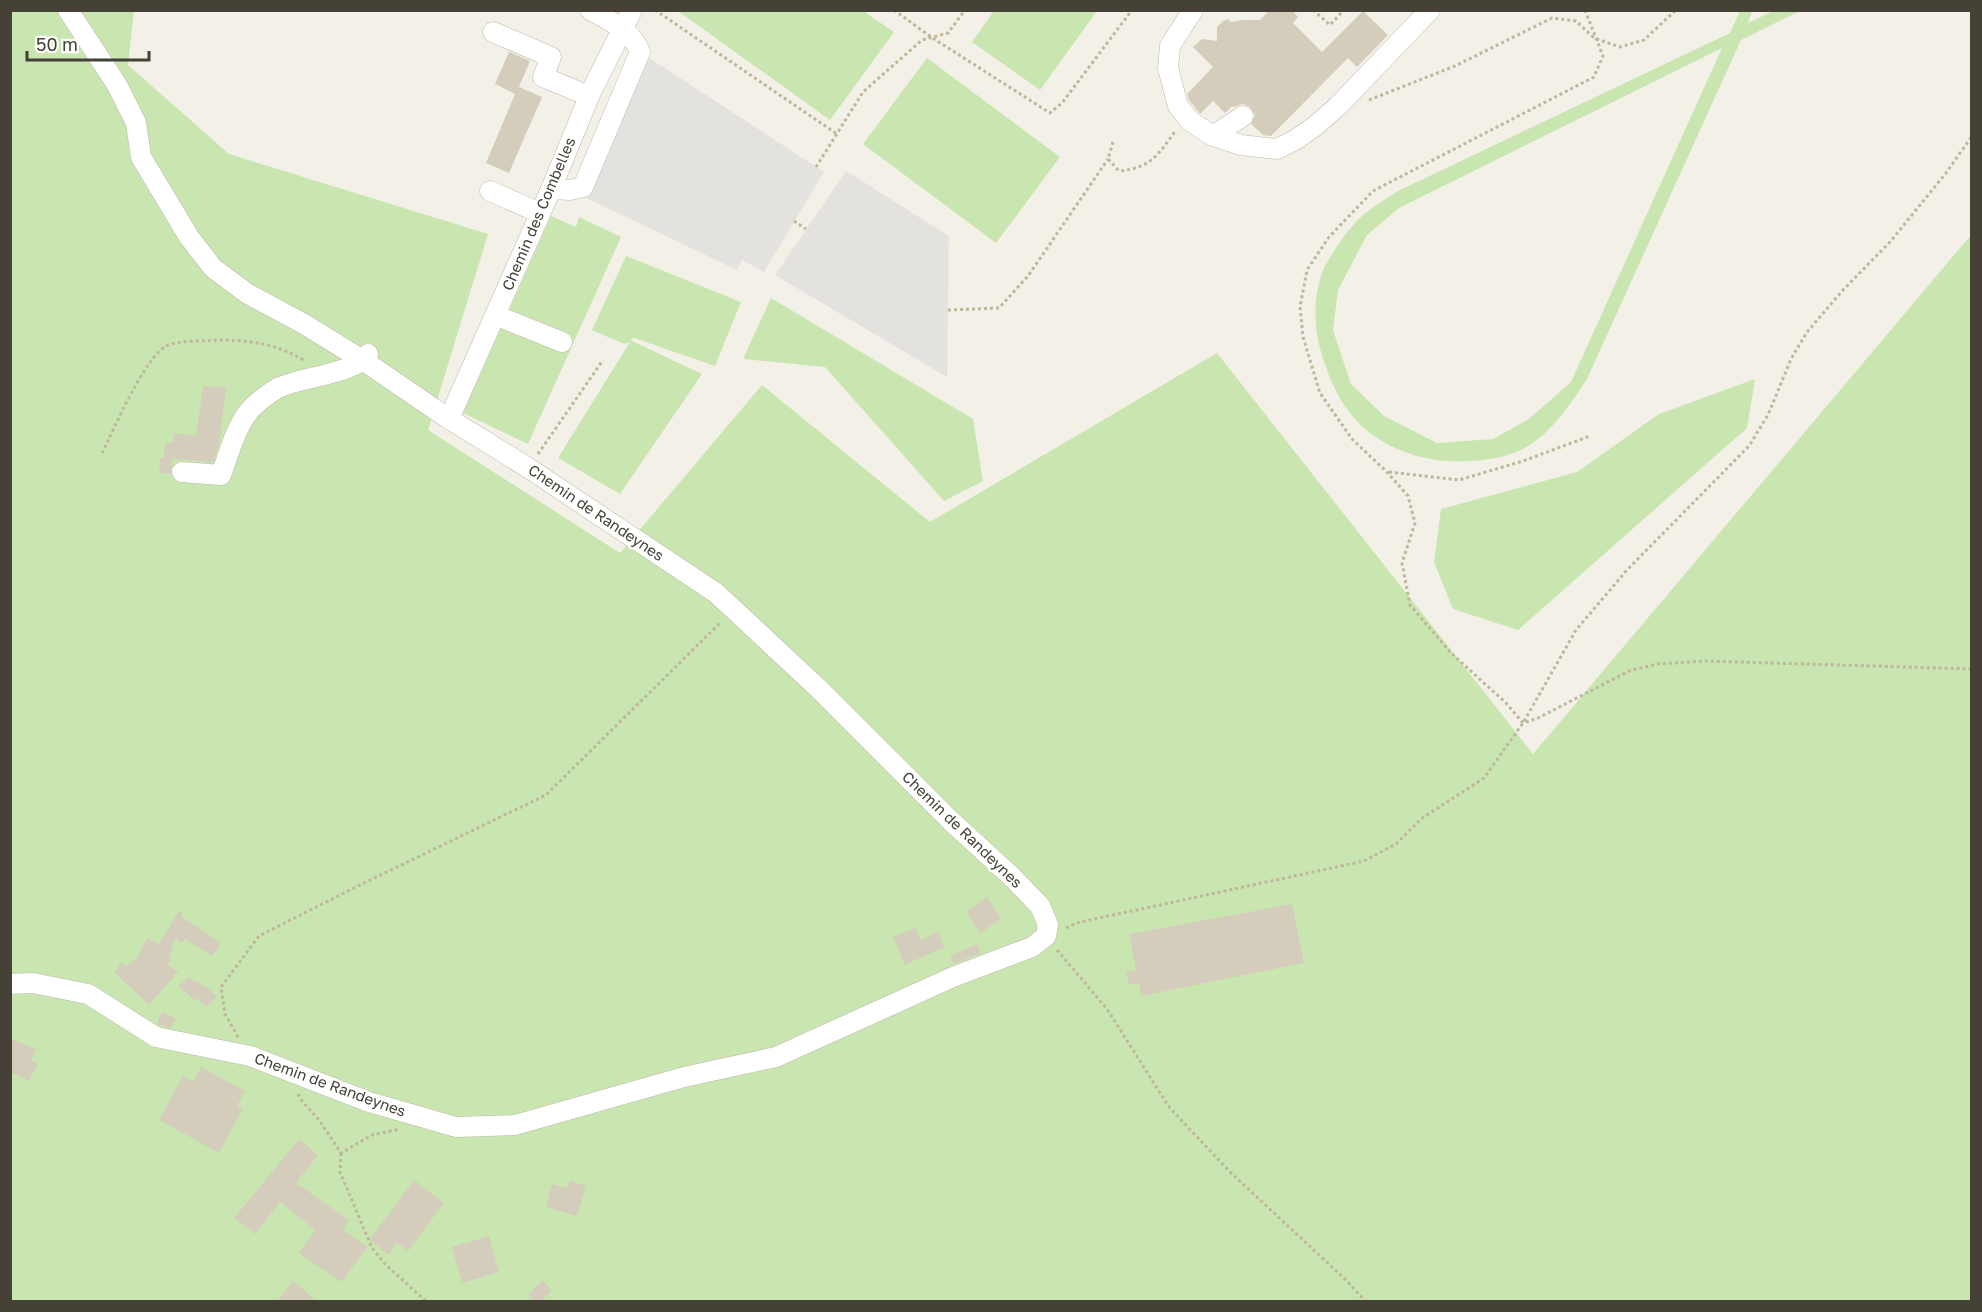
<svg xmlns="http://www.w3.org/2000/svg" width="1982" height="1312" font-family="'Golos Text',sans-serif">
  <rect width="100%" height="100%" fill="#f3f0e7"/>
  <g fill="#c9e6b1" fill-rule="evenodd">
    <polygon points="10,11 134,11 128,65 229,154 488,234 428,430 620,553 762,385 930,522 1217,353 1533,754 1971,235 1971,1301 11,1301"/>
    <polygon points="678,11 863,11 894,32 830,120"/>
    <polygon points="994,11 994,10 1097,11 1040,90 972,42"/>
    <path d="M 1740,11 L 1752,11 L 1748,23 L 1773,11 L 1800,11 L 1741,40 L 1587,379 C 1570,405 1551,434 1523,449 C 1507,457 1488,460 1470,461 C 1429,464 1384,451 1355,419 C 1341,404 1331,383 1325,364 C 1315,337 1312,307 1320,279 C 1324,263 1347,230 1359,219 C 1369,208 1384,201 1396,192 L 1730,33 ZM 1722,48 L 1571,382 L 1529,419 L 1493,439 L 1437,443 L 1384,416 L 1351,384 L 1333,330 L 1338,290 L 1367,235 L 1399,208 Z"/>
    <polygon points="927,58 1060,157 996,243 863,144"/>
    <polygon points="551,216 576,227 579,217 621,237 528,444 463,413"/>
    <polygon points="626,256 741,302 715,366 634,338 630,340 702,374 620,494 558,458 630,342 624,344 592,330"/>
    <polygon points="771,298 973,419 983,481 944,501 825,367 743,359"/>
    <polygon points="1755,379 1747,428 1518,630 1453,609 1434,562 1441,509 1577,472 1659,414"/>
  </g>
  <g fill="#e4e2de">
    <polygon points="640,52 824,172 764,272 742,260 737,270 580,195"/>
    <polygon points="846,171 949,236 947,377 775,275"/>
  </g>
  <g fill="#d4cdbc">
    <polygon points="1270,10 1292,10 1298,17 1293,23 1322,52 1363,11 1388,35 1357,67 1348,58 1271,136 1263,135 1251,124 1255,115 1249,106 1242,104 1234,107 1232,106 1225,113 1213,101 1200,114 1189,100 1187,94 1213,67 1193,47 1202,39 1217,41 1217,27 1223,21 1228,19 1231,22 1243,20 1260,20"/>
    <polygon points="509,52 530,61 519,87 542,97 509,173 486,163 515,94 495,84"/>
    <polygon points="203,386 226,387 219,445 213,462 172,459 171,474 159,473 160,458 164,458 165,443 173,443 174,433 196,436"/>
    <polygon points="987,897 1001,919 980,933 966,912"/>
    <polygon points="1292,904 1304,963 1141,996 1139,983 1129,985 1126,972 1136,970 1129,934"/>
    <polygon points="179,911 183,913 182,917 221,943 212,956 185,939 182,943 175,938 168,965 178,972 149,1005 114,972 122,962 127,966 138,956 147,938 159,944"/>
    <polygon points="915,928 921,940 938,932 944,947 905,965 893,937"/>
    <polygon points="977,944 981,953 953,964 950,956"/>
    <polygon points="189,977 196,983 198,982 209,989 217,997 206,1007 198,999 196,1001 178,986"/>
    <polygon points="162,1012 176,1018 171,1028 157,1024"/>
    <polygon points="10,1038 36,1049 31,1060 38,1064 29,1081 10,1072"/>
    <polygon points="201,1067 245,1091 237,1106 243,1108 219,1153 159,1120 183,1076 193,1082"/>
    <polygon points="299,1139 318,1155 296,1183 349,1220 343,1230 368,1247 341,1282 299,1253 315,1230 280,1202 255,1234 234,1218"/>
    <polygon points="414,1180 444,1203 408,1251 397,1243 389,1255 369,1240"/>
    <polygon points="570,1181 586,1186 577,1216 546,1207 552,1184 567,1188"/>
    <polygon points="489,1236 499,1272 462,1283 452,1247"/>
    <polygon points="543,1280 552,1291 540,1302 534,1302 528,1294"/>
    <polygon points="293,1281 303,1289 317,1302 276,1302"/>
  </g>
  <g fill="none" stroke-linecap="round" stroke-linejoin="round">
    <defs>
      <g id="minor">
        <polyline points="1193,10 1170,46 1168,68 1178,106 1190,121 1213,136 1241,145 1277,149 1295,140 1314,127 1338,106 1430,10"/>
        <polyline points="493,32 551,57 543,77 589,96"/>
        <polyline points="1213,136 1243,116"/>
        <path d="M 551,189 L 570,190 L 583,187 L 640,52 C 632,30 610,21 590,10"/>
        <polyline points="490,191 540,213"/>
        <polyline points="495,315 562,342"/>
        <polyline points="449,419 551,189 591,92 632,10"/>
        <path d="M 182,472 L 221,475 C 229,454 235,429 249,411 C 256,403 269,393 278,388 C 299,377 356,374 368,354"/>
        <polyline points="10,984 33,983 88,994 156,1037 250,1056 369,1102 456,1127 515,1125 684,1077 776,1057 953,977 1032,947 1046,936 1048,925 1040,906 1011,876 952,822 818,688 716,593 527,467 449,419 364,361 304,324 248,294 213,268 189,237 141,157 136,123 117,85 68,10"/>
      </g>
    </defs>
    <use href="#minor" stroke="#beb9aa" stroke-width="21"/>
    <g stroke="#bfb69b" stroke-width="3" stroke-dasharray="3 3" stroke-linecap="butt">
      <polyline points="655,10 837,134"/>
      <polyline points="894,10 931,37 1050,113 1062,103 1132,10"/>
      <polyline points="1313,10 1330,25 1344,10"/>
      <polyline points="1585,10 1603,56 1594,77 1373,191 1329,237 1307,270 1300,307 1303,337 1320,393 1352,439 1387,472 1408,496 1415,523 1402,563 1410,605 1451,653 1506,703 1523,723 1538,718 1629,671 1657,664 1705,661 1972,669"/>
      <polyline points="1369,100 1455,66 1552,18 1576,21 1594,38 1620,47 1644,40 1676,10"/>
      <path d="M 1113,142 L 1108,159 L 1119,171 C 1151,168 1158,155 1176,130"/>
      <polyline points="816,167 863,92 922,40 948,33 965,10"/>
      <polyline points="794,221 806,229"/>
      <polyline points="948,310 999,308 1028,276 1108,159"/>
      <path d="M 102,453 C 114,429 145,357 166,346 C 178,340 208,341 221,340 C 251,340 280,345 305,361"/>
      <polyline points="538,454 603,360"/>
      <polyline points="1389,472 1459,480 1523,461 1590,436"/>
      <polyline points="1066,928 1076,923 1364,861 1396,844 1421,819 1484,778 1523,723 1576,630 1627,570 1749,446 1768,415 1791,359 1807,332 1843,290 1890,242 1946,173 1972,136"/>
      <polyline points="1057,950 1107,1009 1169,1107 1231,1173 1346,1280 1366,1302"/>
      <polyline points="238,1037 225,1014 221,987 259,936 364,883 546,795 721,622"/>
      <polyline points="298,1094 302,1101 319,1120 341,1153 372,1135 400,1129"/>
      <polyline points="341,1153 340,1172 372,1248 386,1265 427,1302"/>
    </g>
    <use href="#minor" stroke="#fff" stroke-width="20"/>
  </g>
  <g text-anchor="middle" stroke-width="5" stroke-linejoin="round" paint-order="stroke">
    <g font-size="15" fill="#454136" stroke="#fff">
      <text transform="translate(539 214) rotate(-67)" y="5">Chemin des Combelles</text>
      <text transform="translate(596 513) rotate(34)" y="5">Chemin de Randeynes</text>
      <text transform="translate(962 830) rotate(44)" y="5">Chemin de Randeynes</text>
      <text transform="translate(330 1085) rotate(20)" y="5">Chemin de Randeynes</text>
    </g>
  </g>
  <rect width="1982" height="1312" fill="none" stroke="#454136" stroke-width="24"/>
  <path d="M27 51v9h122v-9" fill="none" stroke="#454136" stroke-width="3"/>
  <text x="36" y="51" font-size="18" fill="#454136" stroke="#ffffff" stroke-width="4.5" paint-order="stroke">50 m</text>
</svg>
